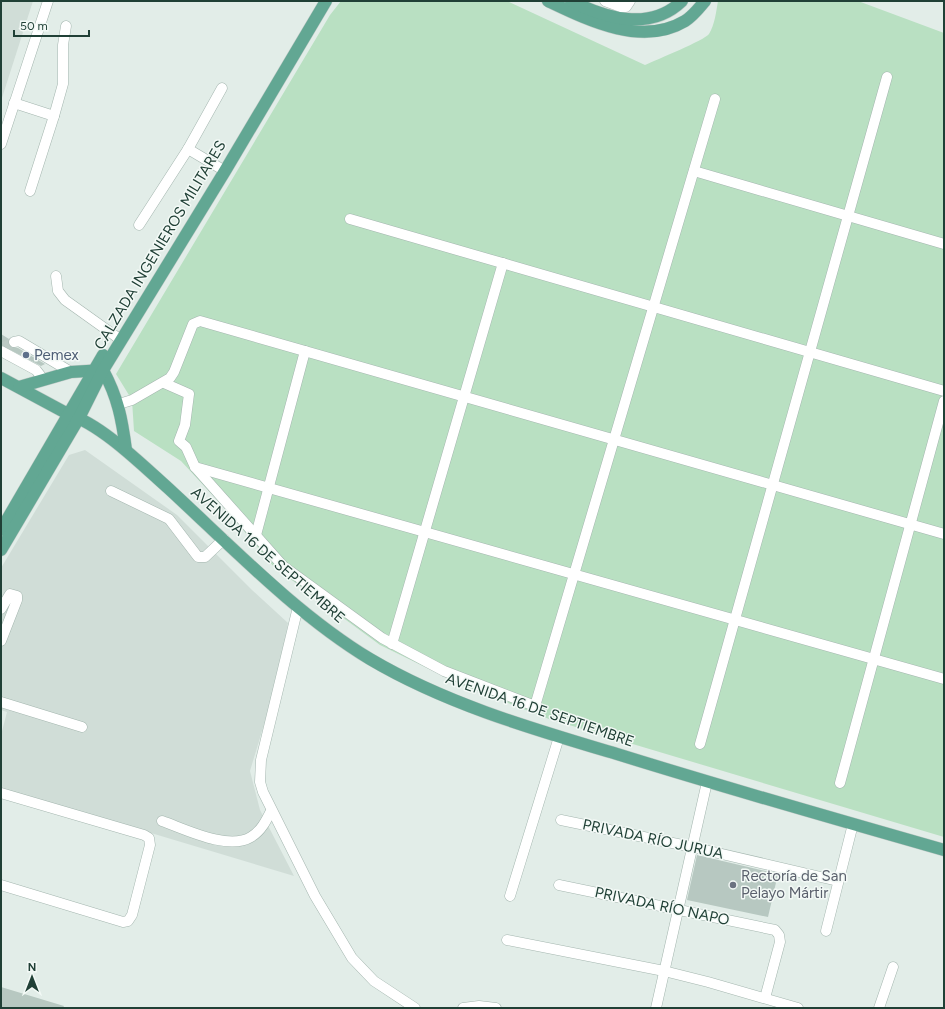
<svg xmlns="http://www.w3.org/2000/svg" width="945" height="1009" font-family="Figtree,sans-serif">
  <rect width="100%" height="100%" fill="#e2ede8"/>
  <g fill="#d0ddd7">
    <polygon points="1,1 33,1 1,101"/>
    <polygon points="85,450 177,515 252,590 288,623 280,671 250,771 260,810 294,876 1,788 1,735 7,712 1,710 1,568 69,455"/>
  </g>
  <path fill="#b9e0c2" d="M 341,1 L 507,1 L 645,65 C 656,60 705,40 709,34 C 715,24 716,12 718,1 L 858,1 L 944,33 L 944,837 L 549,719 L 462,685 L 380,645 L 274,567 L 229,513 L 181,461 L 134,431 L 132,400 L 116,374 L 330,15 Z"/>
  <g fill="#b7c8c1">
    <polygon points="1,334 9,339 8,343 9,347 18,348 45,364 41,366 1,345"/>
    <polygon points="697,855 778,874 768,917 687,900"/>
    <polygon points="1,987 64,1006 63,1008 1,1008"/>
  </g>
  <g fill="none" stroke-linecap="round" stroke-linejoin="round">
    <polyline stroke="#bbcac4" stroke-width="10" stroke-dasharray="10 5" stroke-linecap="butt" points="4,347 14,342"/>
    <defs>
      <g id="minor">
        <polyline points="605,1 621,7 626,7 630,1"/>
        <polyline points="222,88 188,149 225,171"/>
        <polyline points="14,103 54,116 30,191"/>
        <polyline points="54,116 63,84 63,45 66,26"/>
        <polyline points="1,144 48,1"/>
        <polyline points="694,171 944,244"/>
        <polyline points="350,219 944,391"/>
        <polyline points="139,225 188,149"/>
        <polyline points="56,276 58,291 65,300 121,340"/>
        <polyline points="14,342 19,341 71,372"/>
        <polyline points="1,351 36,370 43,379"/>
        <polyline points="164,383 189,394 185,425 179,441 186,447 195,467 283,566 382,638 444,671 535,706 715,99"/>
        <polyline points="119,404 132,400 170,378 174,372 193,324 200,321 944,534"/>
        <polyline points="195,467 944,679"/>
        <polyline points="111,491 169,519 198,557 205,557 224,539"/>
        <polyline points="256,535 305,351"/>
        <polyline points="298,607 261,760 260,782 263,792 315,896 352,958 374,981 415,1008"/>
        <polyline points="1,609 10,594 17,596 17,600 1,641"/>
        <polyline points="392,644 503,263"/>
        <polyline points="1,702 82,727"/>
        <polyline points="700,744 887,77"/>
        <polyline points="840,783 944,401"/>
        <polyline points="1,793 144,835 149,838 150,845 132,915 128,921 123,922 1,885"/>
        <polyline points="561,820 692,847 838,881"/>
        <path d="M 162,821 C 185,829 228,851 251,837 C 261,831 266,821 271,811"/>
        <polyline points="559,885 775,930 779,935 780,942 765,998"/>
        <polyline points="510,896 559,737"/>
        <polyline points="826,931 853,824"/>
        <polyline points="507,940 664,971 708,982 798,1008"/>
        <polyline points="463,1008 479,1006 496,1008"/>
        <polyline points="656,1008 707,782"/>
        <polyline points="879,1008 893,967"/>
      </g>
      <g id="major">
        <path d="M 548,1 C 588,20 642,47 685,21 C 693,16 699,8 705,1"/>
        <path d="M 571,1 C 606,18 650,32 682,1"/>
        <path d="M 1,378 L 68,414 C 102,425 141,464 168,488 C 231,546 297,615 370,659 C 446,704 533,729 617,754 C 726,788 835,819 944,850"/>
        <path d="M 19,387 L 71,372 L 103,370 C 118,398 122,419 126,450"/>
        <polyline points="1,530 103,355"/>
        <polyline points="1,550 79,418 103,370 225,171 326,1"/>
      </g>
    </defs>
    <use href="#minor" stroke="#a4b6af" stroke-width="11"/>
    <use href="#major" stroke="#c1cac7" stroke-width="13"/>
    <use href="#minor" stroke="#fff" stroke-width="10"/>
    <use href="#major" stroke="#62a793" stroke-width="12"/>
  </g>
  <circle fill="#5c6f8a" stroke="#f3f9f6" stroke-width="1.5" cx="26" cy="355" r="4"/>
  <circle fill="#6b7280" stroke="#f3f9f6" stroke-width="1.5" cx="733" cy="885" r="4"/>
  <g text-anchor="middle" stroke-width="3" stroke-linejoin="round" paint-order="stroke">
    <g font-size="15" fill="#204036" stroke="#f3f9f6">
      <text transform="translate(160 245) rotate(-59)" y="5">CALZADA INGENIEROS MILITARES</text>
      <text transform="translate(268 555) rotate(41)" y="5">AVENIDA 16 DE SEPTIEMBRE</text>
      <text transform="translate(540 710) rotate(19)" y="5">AVENIDA 16 DE SEPTIEMBRE</text>
      <text transform="translate(653 839) rotate(12)" y="5">PRIVADA RÍO JURUA</text>
      <text transform="translate(662 906) rotate(12)" y="5">PRIVADA RÍO NAPO</text>
    </g>
    <g font-size="15" fill="#4e5e75" stroke="#f3f9f6" text-anchor="start">
      <text x="34" y="360">Pemex</text>
    </g>
    <g font-size="15" fill="#5b616d" stroke="#f3f9f6" text-anchor="start">
      <text x="741" y="881">Rectoría de San<tspan x="741" dy="17">Pelayo Mártir</tspan></text>
    </g>
  </g>
  <rect width="945" height="1009" fill="none" stroke="#204036" stroke-width="4"/>
  <g transform="translate(32 977)" stroke="#f3f9f6" stroke-width="3" paint-order="stroke">
  <path d="M0-3L7 15L0 10L-7 15Z" fill="#204036"/>
  <text y="-6" font-size="11" font-weight="bold" text-anchor="middle" fill="#204036">N</text>
  </g>
  <path d="M14 30v6h75v-6" fill="none" stroke="#204036" stroke-width="2"/>
  <text x="20" y="30" font-size="12" fill="#204036" stroke="#f3f9f6" stroke-width="3" paint-order="stroke">50 m</text>
</svg>
